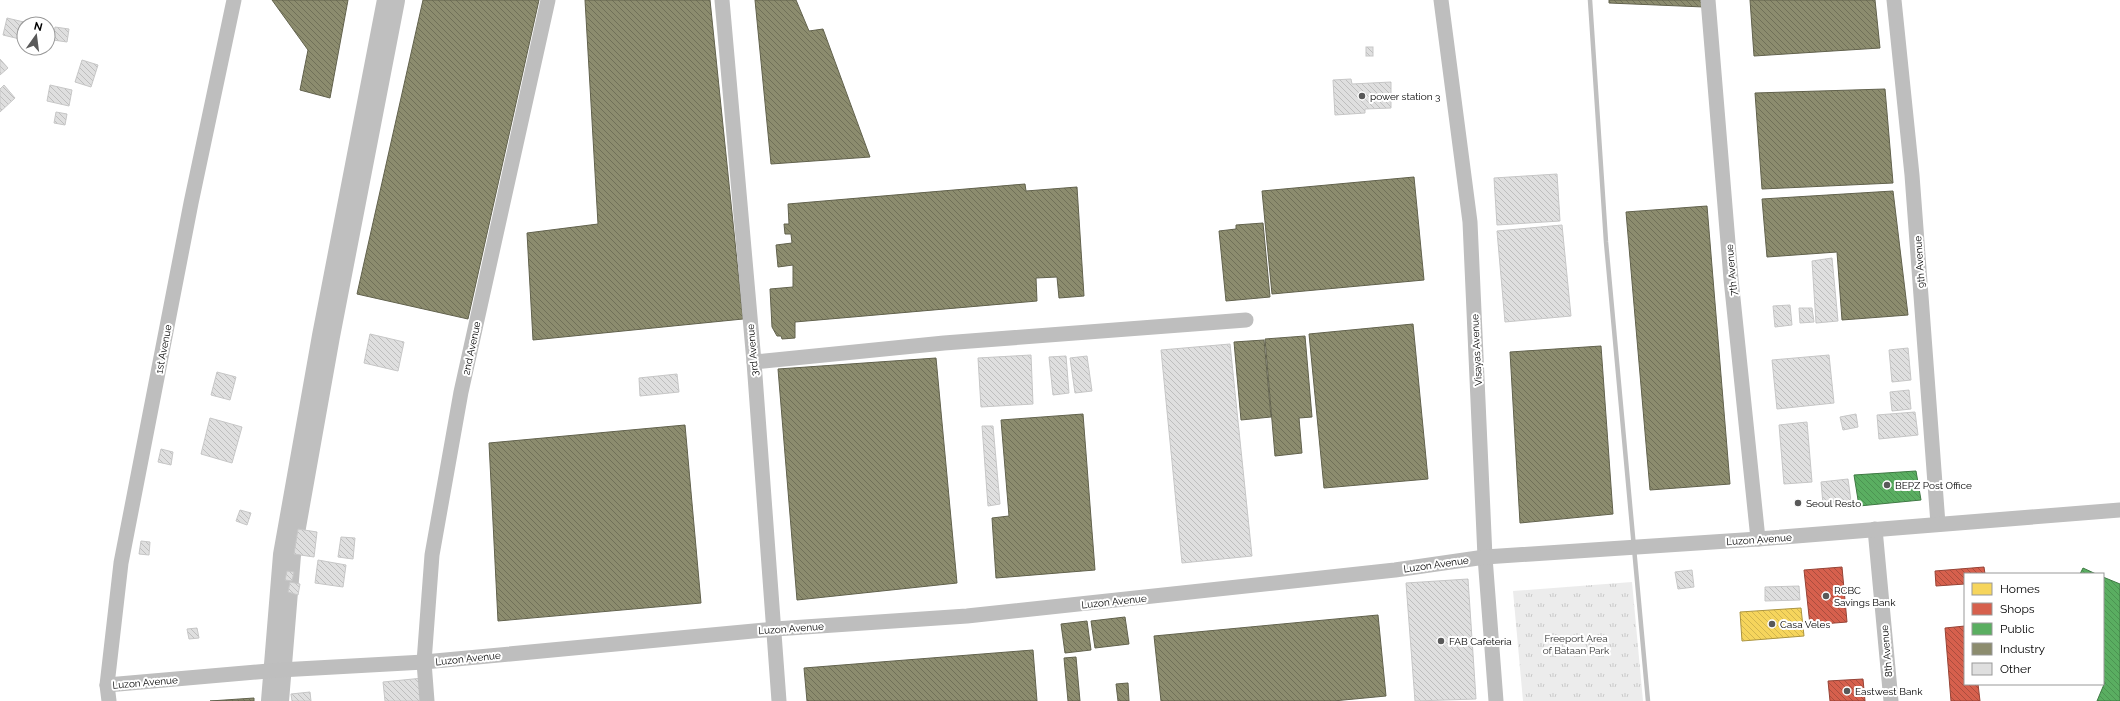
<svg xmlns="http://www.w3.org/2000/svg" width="2120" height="701" font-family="Raleway,sans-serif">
  <defs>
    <pattern id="grass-tufts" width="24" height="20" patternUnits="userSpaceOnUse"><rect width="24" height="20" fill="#ececec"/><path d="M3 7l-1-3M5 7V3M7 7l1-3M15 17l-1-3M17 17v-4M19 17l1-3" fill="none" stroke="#c9c9c9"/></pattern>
    <pattern id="homes-back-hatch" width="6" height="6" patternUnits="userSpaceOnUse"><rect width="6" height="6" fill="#f6d55c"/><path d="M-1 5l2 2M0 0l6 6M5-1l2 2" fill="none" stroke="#d1b54e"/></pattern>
    <pattern id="shops-back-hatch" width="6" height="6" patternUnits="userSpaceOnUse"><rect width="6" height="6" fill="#d6604d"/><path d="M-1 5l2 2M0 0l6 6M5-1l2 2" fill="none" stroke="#ab4d3e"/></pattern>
    <pattern id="public-back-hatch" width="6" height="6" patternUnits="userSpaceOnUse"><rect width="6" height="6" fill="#5aae61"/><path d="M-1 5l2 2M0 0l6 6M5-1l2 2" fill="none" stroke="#4c9452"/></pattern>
    <pattern id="industry-back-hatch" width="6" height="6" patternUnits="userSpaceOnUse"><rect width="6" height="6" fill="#8c8c6e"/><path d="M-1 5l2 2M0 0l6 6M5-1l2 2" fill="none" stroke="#707058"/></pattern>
    <pattern id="building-back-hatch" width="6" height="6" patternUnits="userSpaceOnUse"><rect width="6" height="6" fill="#dfdfdf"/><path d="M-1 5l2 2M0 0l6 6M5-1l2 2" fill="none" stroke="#bebebe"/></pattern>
  </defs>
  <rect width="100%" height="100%" fill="#fff"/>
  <polygon fill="url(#grass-tufts)" points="1632,582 1643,701 1523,701 1513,591"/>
  <polygon fill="url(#homes-back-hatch)" stroke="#ac9540" points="1801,608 1804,636 1742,641 1740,612"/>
  <g fill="url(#shops-back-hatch)" stroke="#964336">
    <polygon points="1842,567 1847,622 1810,625 1804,570"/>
    <polygon points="1984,567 1985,574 1965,574 1965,584 1936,586 1935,571"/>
    <polygon points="1965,626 1965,684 1978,684 1980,701 1951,701 1945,628"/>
    <polygon points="1863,679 1865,701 1830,701 1828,681"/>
  </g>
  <g fill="url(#public-back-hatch)" stroke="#3f7a44">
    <polygon points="1916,471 1921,500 1859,506 1854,475"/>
    <polygon points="2083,568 2096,574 2080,574"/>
    <polygon points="2103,577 2120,584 2120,701 2097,701 2105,682 2103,682"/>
  </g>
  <g fill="url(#industry-back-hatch)" stroke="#62624d">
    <polygon points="272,0 348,0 330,98 300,90 308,50"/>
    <polygon points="423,0 539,0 468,319 357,294"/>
    <polygon points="585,0 710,0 743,319 533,340 527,233 598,224"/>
    <polygon points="755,0 796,0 809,31 823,29 870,157 771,164"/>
    <polygon points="1609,0 1703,0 1704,7 1609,3"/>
    <polygon points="1750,0 1875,0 1880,48 1754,56"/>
    <polygon points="1885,89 1893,183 1762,189 1755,93"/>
    <polygon points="1414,177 1424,280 1272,294 1262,191"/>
    <polygon points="1025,184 1026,191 1077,187 1084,296 1059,298 1057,277 1036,278 1037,301 795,322 795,338 782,339 781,336 777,336 772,327 770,289 793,287 793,265 778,267 776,245 792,243 791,234 785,234 784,224 789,224 788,204"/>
    <polygon points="1893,191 1908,315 1842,320 1837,252 1767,257 1762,199"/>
    <polygon points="1707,206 1730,484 1650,490 1626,212"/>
    <polygon points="1263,223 1270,297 1226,301 1219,231 1236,229 1236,225"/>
    <polygon points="1413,324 1428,479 1324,488 1309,334"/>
    <polygon points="1305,336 1312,417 1299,418 1302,453 1275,456 1265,339"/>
    <polygon points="1264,340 1271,417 1241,420 1234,342"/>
    <polygon points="1601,346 1613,514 1520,523 1510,352"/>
    <polygon points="936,358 957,583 797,600 778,369"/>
    <polygon points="1083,414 1095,570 996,578 992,518 1009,516 1001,420"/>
    <polygon points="685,425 701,603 498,621 489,443"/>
    <polygon points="1378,615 1386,696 1333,701 1161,701 1154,636"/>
    <polygon points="1125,617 1129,644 1095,648 1091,621"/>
    <polygon points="1087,621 1091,650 1065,653 1061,624"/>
    <polygon points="1033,650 1037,701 807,701 804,668"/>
    <polygon points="1076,657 1080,701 1068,701 1064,658"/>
    <polygon points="1128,683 1129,701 1118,701 1116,684"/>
    <polygon points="254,698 254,701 210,701"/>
  </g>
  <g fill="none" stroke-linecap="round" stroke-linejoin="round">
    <polyline stroke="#bfbfbf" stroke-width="4.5" points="1590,0 1606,242 1648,701"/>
    <polyline stroke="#bfbfbf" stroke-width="28" points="275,701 287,555 326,336 391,0"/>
  </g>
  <g fill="url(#building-back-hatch)" stroke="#c7c7c7">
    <polygon points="7,18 28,23 24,24 24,40 3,35"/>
    <polygon points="55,27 69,29 67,42 53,40"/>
    <rect x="1366" y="47" width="7" height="9"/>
    <polygon points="0,59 8,68 0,75"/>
    <polygon points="82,60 98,65 91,87 75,82"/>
    <polygon points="1351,79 1352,84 1391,82 1391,108 1365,109 1365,113 1335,115 1333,80"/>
    <polygon points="4,85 15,98 0,112 0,89"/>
    <polygon points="50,85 72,90 69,106 47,101"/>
    <polygon points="56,112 67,114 65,125 54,123"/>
    <polygon points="1557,174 1560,221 1497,225 1494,178"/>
    <polygon points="1562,225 1571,316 1505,322 1497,231"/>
    <polygon points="1832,258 1838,321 1816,323 1812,261"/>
    <polygon points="1790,305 1792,325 1775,327 1773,306"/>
    <polygon points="1799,308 1812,308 1814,322 1800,323"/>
    <polygon points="370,334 404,342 398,371 364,363"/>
    <polygon points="1230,344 1252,556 1182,563 1161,350"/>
    <polygon points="1908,348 1911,380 1892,382 1889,350"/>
    <polygon points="1031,355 1033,404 981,407 978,358"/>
    <polygon points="1829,355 1834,403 1777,409 1772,360"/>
    <polygon points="1066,356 1069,393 1053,395 1049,357"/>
    <polygon points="1087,356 1092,391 1075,393 1070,358"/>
    <polygon points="217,372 236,377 230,400 211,395"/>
    <polygon points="677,374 679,392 640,396 639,378"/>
    <polygon points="1909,390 1911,409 1892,411 1890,392"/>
    <polygon points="1915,412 1918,435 1879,439 1877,415"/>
    <polygon points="1856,414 1858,427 1843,430 1840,417"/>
    <polygon points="210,418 242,427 232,463 201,454"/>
    <polygon points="1807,422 1812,482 1784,484 1779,425"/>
    <polygon points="982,426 993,426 1000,504 988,506"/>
    <polygon points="161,449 173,452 171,465 158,462"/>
    <polygon points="1848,479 1851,501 1823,504 1821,482"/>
    <polygon points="240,510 251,513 247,525 236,521"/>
    <polygon points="298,529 317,532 314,557 294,554"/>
    <polygon points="341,537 355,538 353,559 338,557"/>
    <polygon points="141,541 150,542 149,555 139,554"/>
    <polygon points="318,560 346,565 343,587 315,583"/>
    <polygon points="1692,570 1694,587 1678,589 1675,572"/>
    <polygon points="287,571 294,572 292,581 285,580"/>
    <polygon points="1468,579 1476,699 1415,701 1406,583"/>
    <polygon points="290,582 300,584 298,595 288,592"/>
    <polygon points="1799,586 1800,600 1765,601 1765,587"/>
    <polygon points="197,628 199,638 189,639 187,629"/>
    <polygon points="423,678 425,701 385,701 383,682"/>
    <polygon points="310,692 311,701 292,701 291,694"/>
  </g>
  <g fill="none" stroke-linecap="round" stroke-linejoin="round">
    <g stroke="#bebebe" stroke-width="15">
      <polyline points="722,0 754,362 779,701"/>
      <polyline points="1441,0 1470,222 1485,557 1496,701"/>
      <polyline points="1708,0 1731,279 1758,539"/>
      <polyline points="1894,0 1912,175 1938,524"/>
      <polyline points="754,362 944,343 1246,320"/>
      <polyline points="1875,529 1891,701"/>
      <polyline points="107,685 280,670 424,662 775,629 967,616 1395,570 1485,557 1758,539 2120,510"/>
      <polyline points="109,701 107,685 121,563 191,203 234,0"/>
      <polyline points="427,701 424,662 432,555 461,392 548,0"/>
    </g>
  </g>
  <g fill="#595959" stroke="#fff" stroke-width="1.5">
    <circle cx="1362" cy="96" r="4"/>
    <circle cx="1887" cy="485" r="4"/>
    <circle cx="1798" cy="503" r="4"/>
    <circle cx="1826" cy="596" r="4"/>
    <circle cx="1772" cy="624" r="4"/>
    <circle cx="1441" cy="641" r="4"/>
    <circle cx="1847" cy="691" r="4"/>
  </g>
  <g text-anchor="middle" stroke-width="4" stroke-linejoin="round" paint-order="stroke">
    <g font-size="10" fill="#000" stroke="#fff" text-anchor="start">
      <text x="1370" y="100">power station 3</text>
      <text x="1895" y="489">BEPZ Post Office</text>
      <text x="1806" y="507">Seoul Resto</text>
      <text x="1834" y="594">RCBC<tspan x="1834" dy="12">Savings Bank</tspan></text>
      <text x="1780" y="628">Casa Veles</text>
      <text x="1449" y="645">FAB Cafeteria</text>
      <text x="1855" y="695">Eastwest Bank</text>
    </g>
    <g font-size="10" fill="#000" stroke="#fff">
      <text transform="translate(1919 262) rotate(-94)" y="4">9th Avenue</text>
      <text transform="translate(1731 270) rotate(-95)" y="4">7th Avenue</text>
      <text transform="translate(471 348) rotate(-78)" y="4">2nd Avenue</text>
      <text transform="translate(163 349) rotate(-79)" y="4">1st Avenue</text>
      <text transform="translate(752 350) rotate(-95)" y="4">3rd Avenue</text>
      <text transform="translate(1476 350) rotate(-93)" y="4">Visayas Avenue</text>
      <text transform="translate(1759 539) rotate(-4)" y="4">Luzon Avenue</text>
      <text transform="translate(1436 564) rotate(-8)" y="4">Luzon Avenue</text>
      <text transform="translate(1114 601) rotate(-6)" y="4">Luzon Avenue</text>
      <text transform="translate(791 628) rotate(-4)" y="4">Luzon Avenue</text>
      <text transform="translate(1886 651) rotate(-95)" y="4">8th Avenue</text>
      <text transform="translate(468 658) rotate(-6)" y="4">Luzon Avenue</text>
      <text transform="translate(145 682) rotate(-5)" y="4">Luzon Avenue</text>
    </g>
    <g font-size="10" fill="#333" stroke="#fff">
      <text x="1576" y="642">Freeport Area<tspan x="1576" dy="12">of Bataan Park</tspan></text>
    </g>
  </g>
  <rect x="1964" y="573" width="140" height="112" fill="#ffffff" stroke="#999999"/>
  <rect x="1972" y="583" width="20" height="12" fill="#f6d55c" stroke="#999999"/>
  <text x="2000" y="593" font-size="12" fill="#000000">Homes</text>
  <rect x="1972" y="603" width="20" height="12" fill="#d6604d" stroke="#999999"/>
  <text x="2000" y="613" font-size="12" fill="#000000">Shops</text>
  <rect x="1972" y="623" width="20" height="12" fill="#5aae61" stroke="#999999"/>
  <text x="2000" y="633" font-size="12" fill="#000000">Public</text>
  <rect x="1972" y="643" width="20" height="12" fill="#8c8c6e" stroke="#999999"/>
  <text x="2000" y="653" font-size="12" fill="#000000">Industry</text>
  <rect x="1972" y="663" width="20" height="12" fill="#dfdfdf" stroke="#999999"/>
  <text x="2000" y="673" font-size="12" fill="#000000">Other</text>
  <g transform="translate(36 36) rotate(14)"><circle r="19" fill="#ffffff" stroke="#999999"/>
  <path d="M0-3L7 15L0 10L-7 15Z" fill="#595959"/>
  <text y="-6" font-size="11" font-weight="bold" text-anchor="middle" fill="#000000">N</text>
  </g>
</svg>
